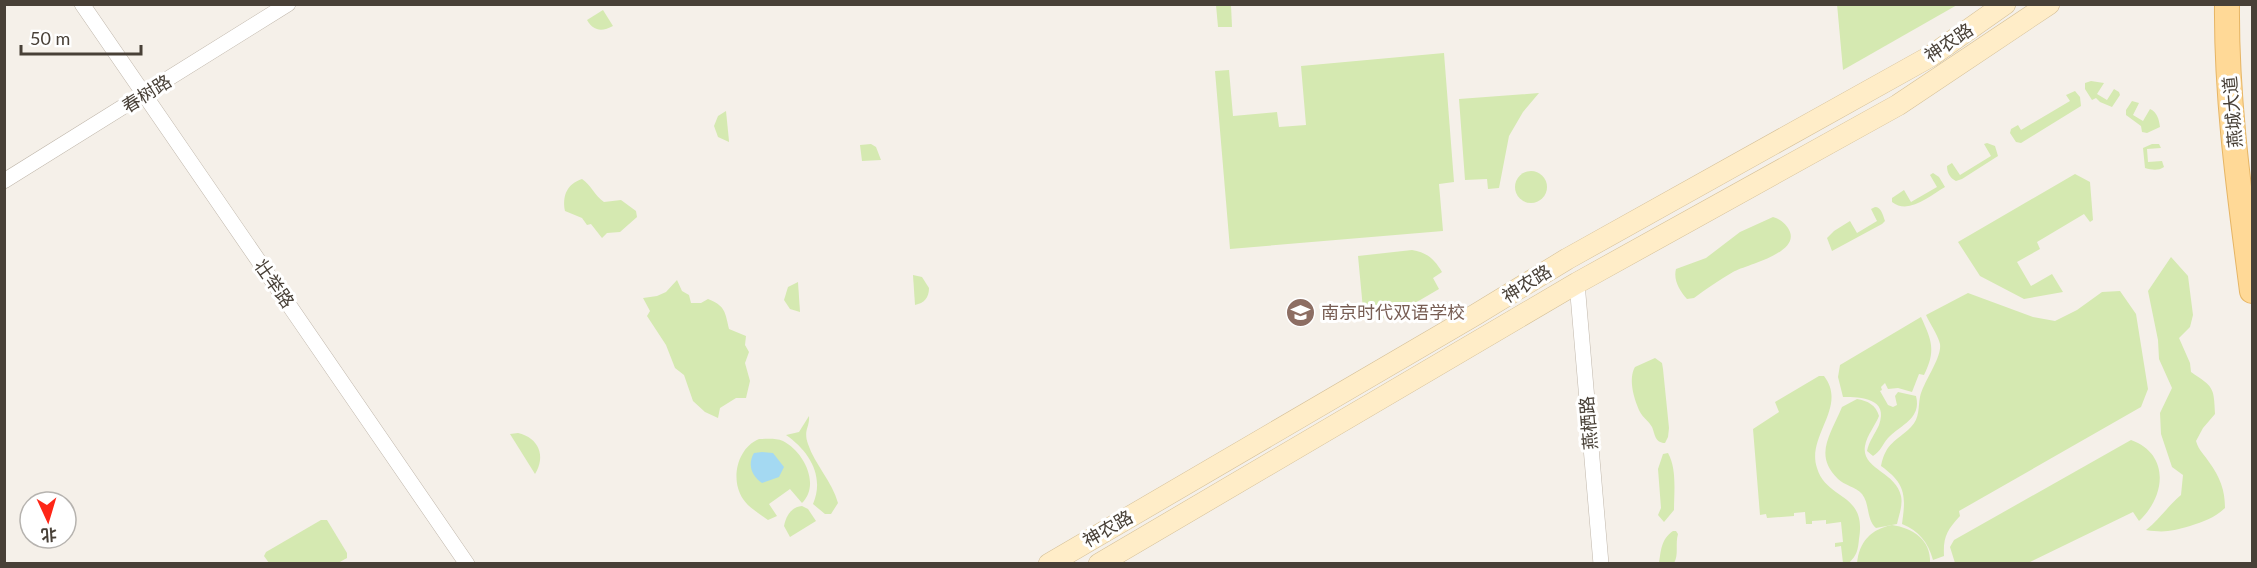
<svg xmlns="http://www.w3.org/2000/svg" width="2257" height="568" font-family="Lato,'Noto Sans SC',sans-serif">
  <rect width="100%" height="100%" fill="#f5f0e9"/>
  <g fill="#d5e9b1">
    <polygon points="1837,4 1957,4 1957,5 1843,70"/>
    <polygon points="1216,5 1231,5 1232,27 1218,27"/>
    <path d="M 603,10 L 613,26 C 602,32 593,31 587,20 Z"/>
    <polygon points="1444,53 1454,182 1439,184 1443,231 1230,249 1215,71 1229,70 1233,116 1277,112 1279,127 1306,125 1301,66"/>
    <polygon points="2091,81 2104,83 2097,94 2107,100 2114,89 2119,92 2120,95 2112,107 2100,102 2096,98 2092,100 2085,89 2085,83"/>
    <polygon points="2075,91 2080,97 2081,106 2021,143 2016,142 2010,133 2011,129 2018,125 2021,130 2070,101 2066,95"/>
    <polygon points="1539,93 1523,112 1509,136 1499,188 1488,189 1487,179 1465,180 1459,99"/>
    <path d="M 2132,101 L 2139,103 L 2133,115 L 2143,121 L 2150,109 C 2157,112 2159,119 2160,127 L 2147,133 L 2142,132 L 2141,126 L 2126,115 L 2126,110 Z"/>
    <polygon points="726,111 729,141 729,142 718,137 714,126 718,116"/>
    <path d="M 1987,143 L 1995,146 L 1998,156 L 1962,179 L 1956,181 C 1950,178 1947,173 1947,166 L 1952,163 L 1960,175 L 1991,156 L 1984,144 Z"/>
    <polygon points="871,144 876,147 881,160 862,161 860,145"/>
    <path d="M 2152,144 L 2159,144 L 2161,148 L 2147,149 L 2148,162 L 2162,161 L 2164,167 C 2158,171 2152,170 2145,168 L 2143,148 Z"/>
    <circle cx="1531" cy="187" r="16"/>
    <path d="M 1933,173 L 1939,177 L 1945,187 C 1929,196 1909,215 1892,202 L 1892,198 L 1904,190 L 1911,202 L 1937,187 L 1930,175 Z"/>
    <polygon points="2075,174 2090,182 2093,220 2090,222 2084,214 2037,242 2040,249 2017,262 2031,286 2052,274 2063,292 2024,299 1980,276 1958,242"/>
    <path d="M 582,179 C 591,185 595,196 604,202 L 621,200 L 636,211 L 637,217 L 620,232 L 607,233 L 602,238 L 591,224 L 587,225 L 582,218 L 565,211 C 562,196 567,184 582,179 Z"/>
    <path d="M 1875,207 C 1881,207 1883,215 1885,221 L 1882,224 L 1832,251 L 1827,238 L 1834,231 L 1850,221 L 1857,233 L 1877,221 L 1871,209 Z"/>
    <path d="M 1773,217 C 1780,219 1787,224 1790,232 C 1798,254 1745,265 1733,272 C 1719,280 1706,289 1694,298 L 1687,299 C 1680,291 1673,280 1676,269 L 1706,258 L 1740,232 Z"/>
    <path d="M 1412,250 C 1427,252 1435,260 1442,272 L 1433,278 L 1439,289 L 1386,320 L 1376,311 L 1363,309 L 1358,256 Z"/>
    <path d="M 2171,257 L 2188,276 L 2193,315 L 2190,327 L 2179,338 L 2190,363 L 2191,372 C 2213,387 2214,386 2215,414 L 2203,428 L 2196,441 C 2199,451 2204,454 2209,462 C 2220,477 2225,490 2225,508 C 2213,519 2204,521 2190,526 C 2172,531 2165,533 2146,530 C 2159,520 2168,506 2181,495 L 2183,475 L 2172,467 L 2161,434 L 2160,413 L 2172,388 L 2159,359 L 2158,340 L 2148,291 Z"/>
    <path d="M 913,275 L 922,277 L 929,288 C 929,298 924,303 915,305 Z"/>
    <path d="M 677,280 L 682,291 L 689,295 L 691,303 L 701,303 L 708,299 C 725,306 725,311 729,329 L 746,336 L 745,345 L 749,352 L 745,363 L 750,381 L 746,398 L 736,398 L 720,408 L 718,418 L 705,412 L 693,401 L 684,375 L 675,368 L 666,345 L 647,316 L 650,311 L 643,298 L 657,296 L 666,292 Z"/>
    <polygon points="798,282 800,312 790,309 784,300 788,287"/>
    <path d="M 2120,291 L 2136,314 L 2148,389 L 2141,407 L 1959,511 L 1960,516 C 1947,530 1943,537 1944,556 L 1933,560 C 1928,542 1919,531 1902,524 C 1906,495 1906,484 1881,466 C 1886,442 1896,442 1911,427 C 1920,418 1918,407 1920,397 C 1923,382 1942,358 1940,344 C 1938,335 1930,324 1926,315 L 1968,293 L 2033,317 L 2055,321 L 2077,310 L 2102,292 Z"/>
    <path d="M 1921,317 C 1932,341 1936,351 1924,375 L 1919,374 L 1912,392 L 1898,388 L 1888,389 L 1885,383 L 1881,387 L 1882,390 L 1880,391 L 1888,405 L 1893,407 L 1897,405 L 1895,396 L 1898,392 L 1916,396 C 1922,419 1900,425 1888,438 C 1882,445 1881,451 1873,456 L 1867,451 C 1869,441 1875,434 1879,425 C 1889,398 1861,397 1843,397 L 1838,377 L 1840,365 Z"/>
    <path d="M 1655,358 L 1662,363 L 1663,369 L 1669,428 L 1668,437 L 1665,443 C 1655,443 1655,434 1652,427 C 1649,421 1643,418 1640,412 C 1634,399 1628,379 1635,367 Z"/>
    <path d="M 1819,376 L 1824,376 C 1848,407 1806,436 1817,468 C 1827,501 1867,492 1859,539 C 1858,550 1857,555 1849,563 L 1843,563 L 1841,546 L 1835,547 L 1835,543 L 1843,542 L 1841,522 L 1826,524 L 1826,520 L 1812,521 L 1812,524 L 1806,524 L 1805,512 L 1794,513 L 1794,516 L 1767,518 L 1766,514 L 1760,515 L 1753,429 L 1779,412 L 1775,402 Z"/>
    <path d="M 1857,399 C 1868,401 1876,405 1879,416 C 1875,426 1867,435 1865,446 C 1861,469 1896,472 1901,496 C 1903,505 1899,515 1897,524 L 1876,528 C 1866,519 1870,504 1862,494 C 1856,487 1844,485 1838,479 C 1813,455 1831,434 1842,407 Z"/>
    <path d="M 809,416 C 810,427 803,430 808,444 C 815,465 832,481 838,503 L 831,514 L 825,514 L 813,504 C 825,476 809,451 786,435 L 799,432 Z"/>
    <path d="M 518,433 C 539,438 546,456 535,474 L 510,434 Z"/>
    <path d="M 759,439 C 767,439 776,438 783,441 C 803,451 821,484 802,503 L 790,489 L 769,504 L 777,516 L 768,520 C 760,514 749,508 743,499 C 730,480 737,448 759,439 Z"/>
    <path d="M 2131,440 C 2170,454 2166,496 2139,521 L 2133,512 L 2028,563 L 1955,563 L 1950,547 L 1954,540 Z"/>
    <path d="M 1668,453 C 1677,469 1674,492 1674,510 L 1664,522 L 1658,515 L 1661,508 L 1658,469 L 1663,454 Z"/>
    <path d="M 802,506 L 808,509 L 816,521 L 790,537 L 784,526 C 786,516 791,507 802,506 Z"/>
    <polygon points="321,520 327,520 347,553 347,558 338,563 269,563 264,556 266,552"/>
    <path d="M 1892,525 C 1913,528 1931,540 1930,563 L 1857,563 C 1859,542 1871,529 1892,525 Z"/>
    <path d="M 1673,531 L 1676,531 L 1678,534 C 1675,544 1679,555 1674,563 L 1659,563 C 1661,551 1661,539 1673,531 Z"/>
  </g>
  <path fill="#a4d9f2" d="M 762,452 L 773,453 L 784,467 L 779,477 L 762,483 C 752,476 747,465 754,453 Z"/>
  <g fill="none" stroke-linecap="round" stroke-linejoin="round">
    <defs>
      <g id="street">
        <polyline points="82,4 467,564"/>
        <polyline points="4,181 288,4"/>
        <polyline points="1577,283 1601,564"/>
      </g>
      <g id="secondary">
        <polyline points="1049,564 1475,315 1567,259 1931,56 2005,4"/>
        <polyline points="1099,564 1577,283 1898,105 2049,4"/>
      </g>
      <path id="primary" d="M 2227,4 C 2226,100 2240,197 2252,291"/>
    </defs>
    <use href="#street" stroke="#c0b7ab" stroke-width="16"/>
    <use href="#secondary" stroke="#d5c098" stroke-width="22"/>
    <use href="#primary" stroke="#e6b565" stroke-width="26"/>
    <use href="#street" stroke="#fff" stroke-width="15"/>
    <use href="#secondary" stroke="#ffedc8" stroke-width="21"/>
    <use href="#primary" stroke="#ffd997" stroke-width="24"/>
  </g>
  <defs>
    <symbol id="school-disc" viewBox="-11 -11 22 22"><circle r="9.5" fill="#8d6e63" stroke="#fff"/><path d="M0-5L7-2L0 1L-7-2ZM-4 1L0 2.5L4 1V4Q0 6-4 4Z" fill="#fff"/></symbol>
  </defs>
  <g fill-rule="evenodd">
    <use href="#school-disc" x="1284" y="296" width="33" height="33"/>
  </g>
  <g text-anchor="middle" stroke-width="6" stroke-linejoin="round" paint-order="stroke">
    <g font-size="18" fill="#484037" stroke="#fff">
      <text transform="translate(1949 43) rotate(-34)" y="6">神农路</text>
      <text transform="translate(147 94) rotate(-32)" y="6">春树路</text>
      <text transform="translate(2233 112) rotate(-95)" y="6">燕城大道</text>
      <text transform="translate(274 284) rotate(55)" y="6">壮举路</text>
      <text transform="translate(1527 284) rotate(-32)" y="6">神农路</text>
      <text transform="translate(1589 423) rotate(-95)" y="6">燕栖路</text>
      <text transform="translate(1108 529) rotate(-30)" y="6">神农路</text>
    </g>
    <g font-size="18" fill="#785e54" stroke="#fff" text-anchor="start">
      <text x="1321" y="319">南京时代双语学校</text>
    </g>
  </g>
  <rect width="2257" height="568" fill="none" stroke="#484037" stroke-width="12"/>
  <g transform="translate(48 520) rotate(176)"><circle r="28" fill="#ffffff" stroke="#b6b3af" stroke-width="1.5"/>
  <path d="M0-4.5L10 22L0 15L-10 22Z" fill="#fe2617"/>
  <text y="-9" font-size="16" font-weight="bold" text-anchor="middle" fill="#484037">北</text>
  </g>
  <path d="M21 45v9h120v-9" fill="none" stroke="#484037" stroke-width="3"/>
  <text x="30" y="45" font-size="18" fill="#484037" stroke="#ffffff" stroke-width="4.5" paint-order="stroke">50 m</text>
</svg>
